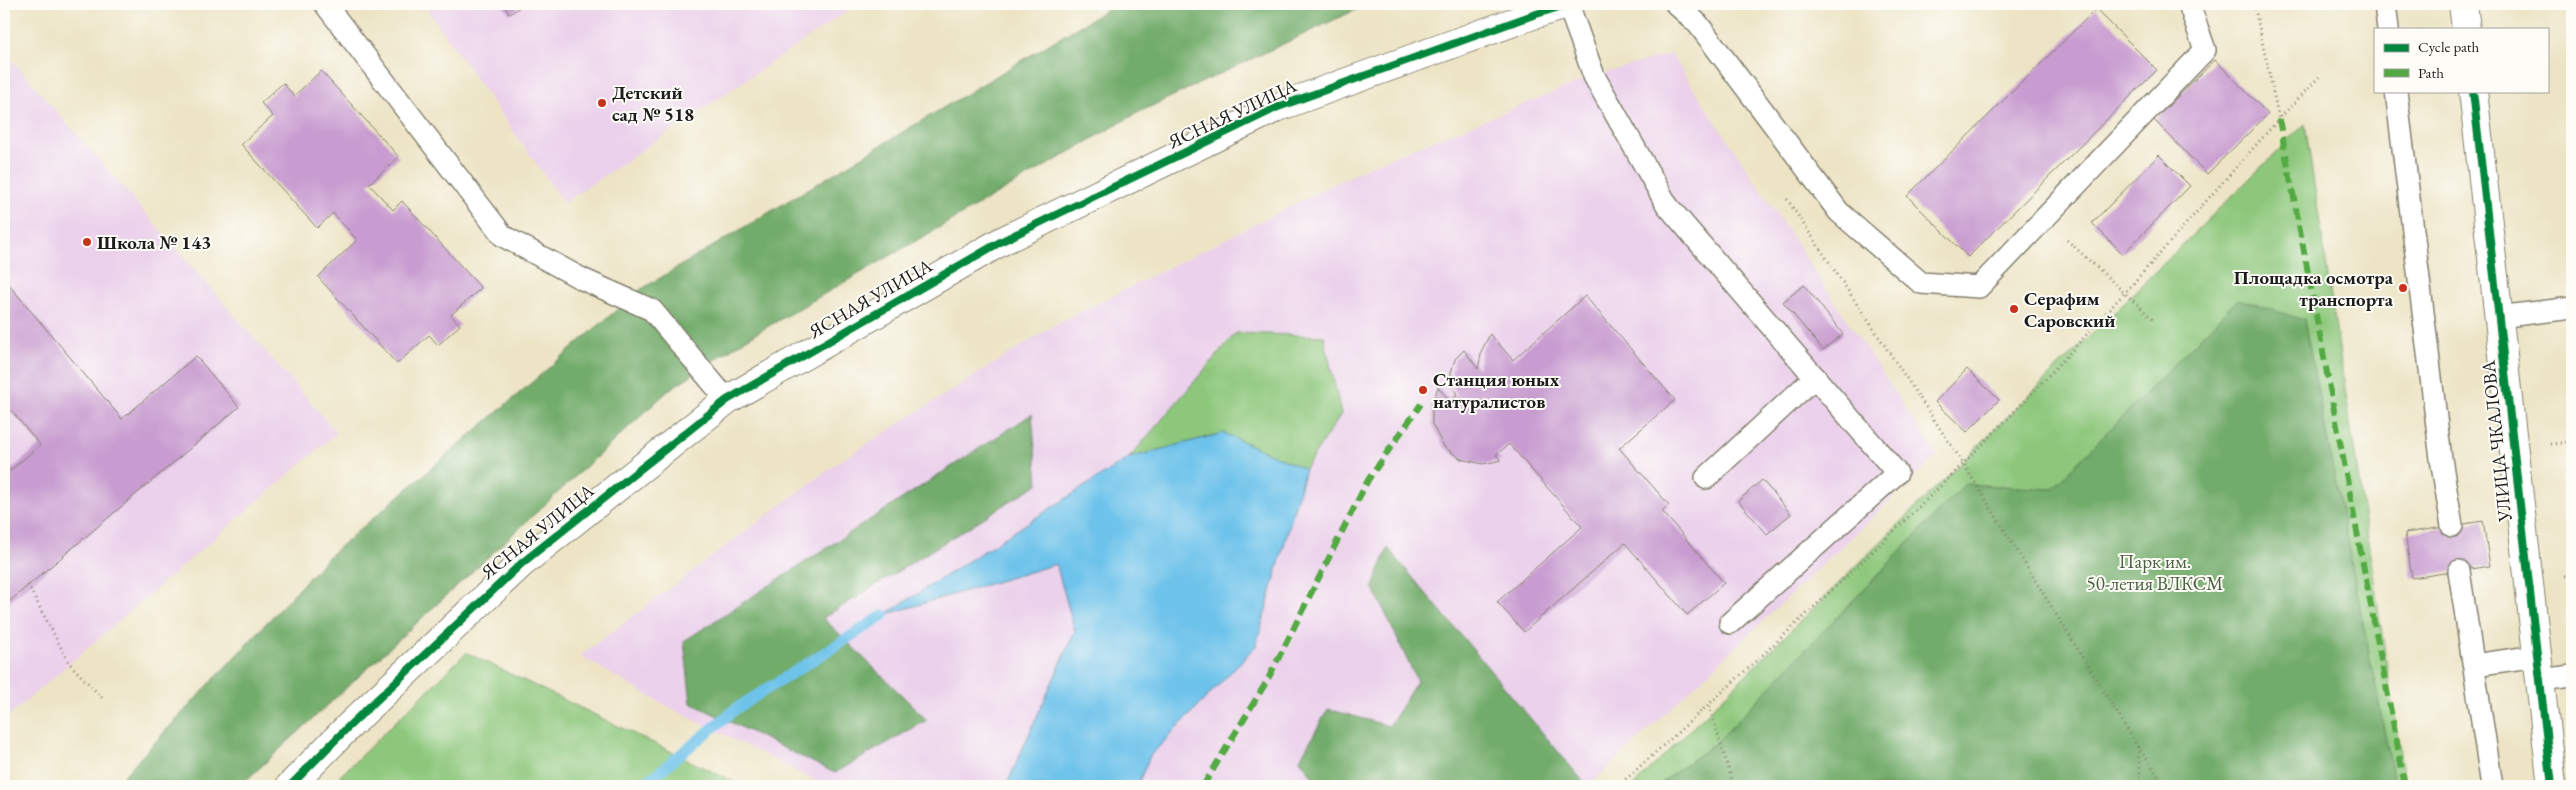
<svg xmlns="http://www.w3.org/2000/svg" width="2576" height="790" font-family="'EB Garamond',serif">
  <rect width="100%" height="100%" fill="#fdfcf7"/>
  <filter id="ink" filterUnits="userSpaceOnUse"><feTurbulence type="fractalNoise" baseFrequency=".02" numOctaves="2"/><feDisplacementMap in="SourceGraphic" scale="10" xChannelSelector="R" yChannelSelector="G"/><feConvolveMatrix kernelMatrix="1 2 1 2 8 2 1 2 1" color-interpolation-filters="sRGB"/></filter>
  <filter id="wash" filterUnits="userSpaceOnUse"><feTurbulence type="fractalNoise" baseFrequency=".0096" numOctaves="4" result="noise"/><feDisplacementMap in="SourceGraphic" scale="20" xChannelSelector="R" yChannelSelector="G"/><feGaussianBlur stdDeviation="1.12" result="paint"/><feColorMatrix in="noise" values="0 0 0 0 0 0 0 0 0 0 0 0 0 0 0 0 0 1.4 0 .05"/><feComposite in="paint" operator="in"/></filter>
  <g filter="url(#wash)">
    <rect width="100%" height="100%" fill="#ede4c5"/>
    <g fill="#ebd1eb">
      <polygon points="423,4 858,4 564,203"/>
      <polygon points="4,51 337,433 4,720"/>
      <polygon points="1671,54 1937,456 1589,786 826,786 661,703 580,656 837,463 1055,325 1372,165 1594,76"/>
    </g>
    <g fill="#8dc77b" stroke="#54724c">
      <polygon points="2305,124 2405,786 1633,786"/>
      <polygon points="1236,333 1324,336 1341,414 1305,469 1223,433 1129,458"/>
      <polygon points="467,652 467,653 742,786 330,786"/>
    </g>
    <g fill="#72ac6b" stroke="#476444">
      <polygon points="1116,4 1368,4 1139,112 748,338 670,389 240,786 114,786 330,555 640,290"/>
      <polygon points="2238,299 2304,320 2395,786 1657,786 1719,740 1965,484 2052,489"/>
      <polygon points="1032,414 1038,484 823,618 927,720 835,773 691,703 684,641"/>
      <polygon points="1388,548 1587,786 1319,786 1300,759 1328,709 1389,726 1417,681 1373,587"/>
    </g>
    <polygon fill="#6ec3eb" stroke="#457084" points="1223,433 1305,469 1256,646 1150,756 1137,786 1006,786 1075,631 1056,564 884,615 1129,458"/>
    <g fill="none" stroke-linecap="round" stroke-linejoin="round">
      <polyline stroke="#6ec3eb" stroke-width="11" points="642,786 737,708 884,615"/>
    </g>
    <g id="blocks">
      <g fill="#c89cd0">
        <polygon points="502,4 524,4 510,14"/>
        <polygon points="2096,9 2157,70 1968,257 1907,196"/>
        <polygon points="2215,60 2268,114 2207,174 2154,120"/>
        <polygon points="321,71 399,157 369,184 393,210 402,201 481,288 451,315 460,325 438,345 429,335 397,364 318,277 357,240 333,213 317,228 241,144 273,116 261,103 283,83 294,96"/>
        <polygon points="2159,155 2190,186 2123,254 2092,223"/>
        <polygon points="4,279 122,419 196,356 239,407 4,606 4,476 40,445 4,402"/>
        <polygon points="1804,285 1843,334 1823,350 1783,302"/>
        <polygon points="1585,296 1675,400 1619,448 1669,505 1662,511 1724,583 1687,615 1625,543 1524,632 1497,602 1582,527 1509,444 1496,455 1501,460 1483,464 1461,459 1444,447 1432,424 1432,404 1438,387 1450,401 1457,395 1452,384 1451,373 1455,359 1464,350 1478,369 1482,350 1490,334 1513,360"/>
        <polygon points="1967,369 1999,400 1967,432 1935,402"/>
        <polygon points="1762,480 1791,514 1767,534 1738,501"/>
        <polygon points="2483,521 2490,566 2412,578 2405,533"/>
      </g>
    </g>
  </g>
  <g filter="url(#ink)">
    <use href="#blocks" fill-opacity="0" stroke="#848070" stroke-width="1"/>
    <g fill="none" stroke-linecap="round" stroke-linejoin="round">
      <defs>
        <g id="service">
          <polyline points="325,4 503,236 582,279 652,310 727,400"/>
          <polyline points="1568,4 1594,76 1667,205 1897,473 1730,623"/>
          <polyline points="1676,4 1698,24 1839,212 1921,283 1979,287 2205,50 2189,4"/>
          <polyline points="2385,4 2388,29"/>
          <polyline points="2396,91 2441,459 2452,526"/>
          <polyline points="2498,317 2572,308"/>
          <polyline points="1706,478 1815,377"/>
          <polyline points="2459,571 2492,786"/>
          <polyline points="2474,665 2537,656"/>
          <polyline points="2540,680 2572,676"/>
        </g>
        <g id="minor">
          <polyline points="2463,4 2466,29"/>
          <polyline points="2473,91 2552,786"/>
        </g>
        <polyline id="tertiary" points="290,786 349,726 522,563 727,400 1002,241 1278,107 1533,15 1569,4"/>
      </defs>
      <use href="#service" stroke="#848070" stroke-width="24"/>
      <use href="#minor" stroke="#848070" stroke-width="30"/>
      <use href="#tertiary" stroke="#848070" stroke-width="30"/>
      <g stroke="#848070" stroke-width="3" stroke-dasharray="1 4" stroke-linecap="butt">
        <polyline points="2254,4 2279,119 2319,77"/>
        <polyline points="1787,199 1963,463 2138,747 2166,786"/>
        <polyline points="2067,240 2153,319"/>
        <polyline points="2550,444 2572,442"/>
        <polyline points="2565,576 2572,575"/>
        <polyline points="28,585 69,663 102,698"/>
        <polyline points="1709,706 1734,786"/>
        <polyline points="2138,747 2141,786"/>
        <path d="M 1618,786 C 1735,682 1851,574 1963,464 C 2073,354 2175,236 2279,119"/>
      </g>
      <use href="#service" stroke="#fff" stroke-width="21"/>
      <use href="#minor" stroke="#fff" stroke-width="28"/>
      <use href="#tertiary" stroke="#fff" stroke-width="28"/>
      <g stroke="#52a943" stroke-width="6" stroke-dasharray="12 6" stroke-linecap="butt">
        <polyline points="2279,119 2405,786"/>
        <polyline points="1203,786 1267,681 1368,480 1421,404"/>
      </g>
      <defs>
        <g id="cycleway">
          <polyline points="2473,91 2552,786"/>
          <polyline points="290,786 349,726 522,563 727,400 1002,241 1278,107 1533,15 1569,4"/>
        </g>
      </defs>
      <use href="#cycleway" stroke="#fdfcf7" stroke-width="11"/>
      <use href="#cycleway" stroke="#00873e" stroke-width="8"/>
    </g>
  </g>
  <g fill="#c8321e" stroke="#fdfcf7" stroke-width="2">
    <circle cx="602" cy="103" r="5"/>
    <circle cx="87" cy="242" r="5"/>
    <circle cx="2403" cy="288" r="5"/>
    <circle cx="2014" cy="309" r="5"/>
    <circle cx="1423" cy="390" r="5"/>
  </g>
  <g text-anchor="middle" stroke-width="4" stroke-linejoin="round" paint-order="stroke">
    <g font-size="19" font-weight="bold" fill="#1c1c1c" stroke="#fdfcf7" text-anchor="start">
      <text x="612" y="99">Детский<tspan x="612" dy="22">сад № 518</tspan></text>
      <text x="97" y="249">Школа № 143</text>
      <text x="2393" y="284" text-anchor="end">Площадка осмотра<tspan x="2393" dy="22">транспорта</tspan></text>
      <text x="2024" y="305">Серафим<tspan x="2024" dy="22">Саровский</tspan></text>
      <text x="1433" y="386">Станция юных<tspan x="1433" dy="22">натуралистов</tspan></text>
    </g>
    <g font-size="19" fill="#1c1c1c" stroke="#fdfcf7">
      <text transform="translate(1232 113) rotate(-25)" y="7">ЯСНАЯ УЛИЦА</text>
      <text transform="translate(870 298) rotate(-30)" y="7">ЯСНАЯ УЛИЦА</text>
      <text transform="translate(2496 441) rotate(-96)" y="7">УЛИЦА ЧКАЛОВА</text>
      <text transform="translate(537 531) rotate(-39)" y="7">ЯСНАЯ УЛИЦА</text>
    </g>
    <g font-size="19" fill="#496042" stroke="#fdfcf7">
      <text x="2155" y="568">Парк им.<tspan x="2155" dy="22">50-летия ВЛКСМ</tspan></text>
    </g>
  </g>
  <rect width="2576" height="790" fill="none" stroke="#fdfcf7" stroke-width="20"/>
  <rect x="2374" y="28" width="175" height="65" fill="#fdfcf7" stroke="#a3a29f"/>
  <rect x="2384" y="44" width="25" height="8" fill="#00873e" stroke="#a3a29f"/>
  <text x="2418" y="52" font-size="15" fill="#1c1c1c">Cycle path</text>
  <rect x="2384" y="69" width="25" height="8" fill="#52a943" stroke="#a3a29f"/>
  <text x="2418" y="78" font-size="15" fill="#1c1c1c">Path</text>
</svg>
